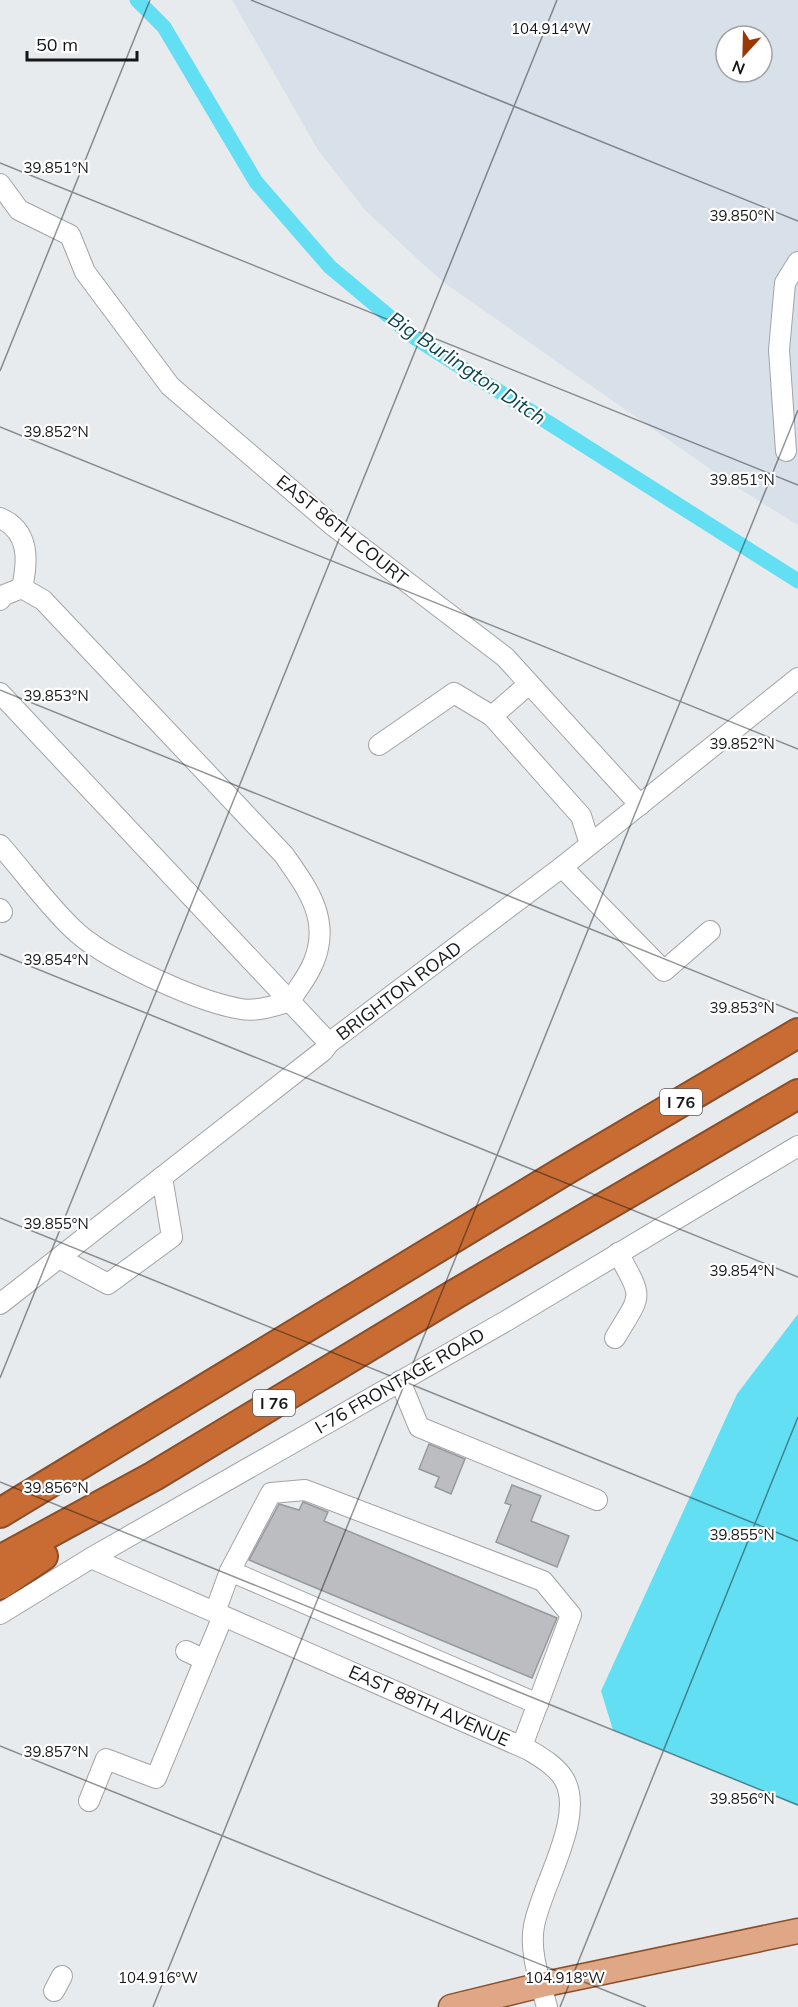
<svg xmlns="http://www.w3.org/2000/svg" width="798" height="2007" font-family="Mulish,sans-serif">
  <rect width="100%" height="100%" fill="#e8ebee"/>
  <path fill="#d8e0e9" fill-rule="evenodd" d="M 232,0 L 798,0 L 798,525 L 733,485 L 446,284 L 423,264 L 365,210 L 318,150 ZM 726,36 L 762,36 L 762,72 L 726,72 Z"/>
  <polygon fill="#63dff4" points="798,1314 798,1806 613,1730 601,1691 737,1394"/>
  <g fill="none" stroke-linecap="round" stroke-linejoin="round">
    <polyline stroke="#63dff4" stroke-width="15" points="137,0 164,27 256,182 330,267 415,338 798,581"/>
  </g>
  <g fill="#bbbdc1" stroke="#979a9d" stroke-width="1.5">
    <polygon points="429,1444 465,1459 451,1494 435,1487 439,1477 419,1469"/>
    <polygon points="512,1485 541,1496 531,1521 569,1536 557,1567 496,1542 511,1505 505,1503"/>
    <polygon points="303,1502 328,1512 324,1521 557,1618 532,1678 249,1560 279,1504 299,1510"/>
  </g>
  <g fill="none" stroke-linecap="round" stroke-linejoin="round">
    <defs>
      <g id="minor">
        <polyline points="0,184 19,210 70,235 85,272 170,386 331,524 505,657 640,805"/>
        <polyline points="786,451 779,350 785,283 798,262"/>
        <path d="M 0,518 C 30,531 28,561 22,588"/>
        <path d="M 0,600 L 4,595 L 22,588 L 43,600 L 284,855 C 307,888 331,919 314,961 C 309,975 298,988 290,1001 C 275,1006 256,1012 241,1009 C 198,1002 103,959 72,928 C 46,903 24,872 0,845"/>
        <polyline points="529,684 492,716 581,816 590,844"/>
        <polyline points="0,693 329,1043"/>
        <polyline points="379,745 454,693 492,716"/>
        <polyline points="562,867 664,971 710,931"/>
        <polyline points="0,909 2,912"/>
        <polyline points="61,1259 108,1284 172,1237 162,1177"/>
        <polyline points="0,1304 323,1051 329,1043 562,867 798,678"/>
        <path d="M 615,1338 C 642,1292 644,1301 618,1253"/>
        <polyline points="400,1381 419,1427 597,1500"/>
        <path d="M 91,1558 L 529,1750 C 542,1758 556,1766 564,1779 C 586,1817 541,1886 534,1926 C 529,1952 540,1981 547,2007"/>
        <polyline points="230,1571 271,1493 305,1490 543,1581 571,1615 522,1746"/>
        <polyline points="215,1612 230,1571 538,1704"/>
        <polyline points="0,1614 91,1558 506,1321 798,1146"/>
        <polyline points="186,1651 205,1660"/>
        <polyline points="89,1801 106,1759 156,1778 223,1616"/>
        <polyline points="54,1991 62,1976"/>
      </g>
      <polyline id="major" points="451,2007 541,1985 798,1931"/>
      <g id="highway">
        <polyline points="0,1513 564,1171 798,1033"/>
        <polyline points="0,1560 154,1476 457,1293 798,1094"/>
        <polyline points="0,1585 43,1556"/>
      </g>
    </defs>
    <use href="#minor" stroke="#a1a4a7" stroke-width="22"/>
    <use href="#major" stroke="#8a4e29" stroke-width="27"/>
    <use href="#highway" stroke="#8a4e29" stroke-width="32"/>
    <use href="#minor" stroke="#fff" stroke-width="20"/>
    <use href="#major" stroke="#dfa785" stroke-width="24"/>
    <use href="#highway" stroke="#c96c33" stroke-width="28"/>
  </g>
  <path fill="none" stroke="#151617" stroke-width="1.5" stroke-opacity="0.45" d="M 251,0 L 798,221M 0,163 L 798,485M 0,371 L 150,0M 0,427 L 798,749M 0,690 L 798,1013M 0,954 L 798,1277M 0,1218 L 798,1541M 0,1378 L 557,0M 0,1482 L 798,1805M 0,1746 L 646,2007M 153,2007 L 798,410M 560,2007 L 798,1417"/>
  <g text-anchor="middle" stroke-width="4.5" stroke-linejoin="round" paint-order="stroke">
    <g fill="#fff" stroke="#5b5c5d" stroke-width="1.5">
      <rect x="660" y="1089" width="42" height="26" rx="4.5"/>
      <rect x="253" y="1390" width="42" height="26" rx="4.5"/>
    </g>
    <g font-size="16" font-weight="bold" fill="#151617">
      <text x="681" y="1108">I 76</text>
      <text x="274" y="1409">I 76</text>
    </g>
    <g font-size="18" fill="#151617" stroke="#fff">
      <text transform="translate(342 530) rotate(39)" y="6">EAST 86TH COURT</text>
      <text transform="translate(399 991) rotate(-37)" y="6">BRIGHTON ROAD</text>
      <text transform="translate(400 1381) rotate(-30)" y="6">I-76 FRONTAGE ROAD</text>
      <text transform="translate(429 1706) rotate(24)" y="6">EAST 88TH AVENUE</text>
    </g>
    <g font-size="20" font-style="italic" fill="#0f4750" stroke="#fff">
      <text transform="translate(467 368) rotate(34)" y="7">Big Burlington Ditch</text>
    </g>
  </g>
  <g font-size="15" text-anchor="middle" fill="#151617" stroke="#fff" stroke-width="4.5" stroke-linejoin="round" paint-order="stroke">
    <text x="551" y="34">104.914°W</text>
    <text x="56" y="173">39.851°N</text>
    <text x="742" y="221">39.850°N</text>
    <text x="56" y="437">39.852°N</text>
    <text x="742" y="485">39.851°N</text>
    <text x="56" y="701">39.853°N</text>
    <text x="742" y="749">39.852°N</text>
    <text x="56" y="965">39.854°N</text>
    <text x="742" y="1013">39.853°N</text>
    <text x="56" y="1229">39.855°N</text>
    <text x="742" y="1276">39.854°N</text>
    <text x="56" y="1493">39.856°N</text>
    <text x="742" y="1540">39.855°N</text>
    <text x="56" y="1757">39.857°N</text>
    <text x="742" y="1804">39.856°N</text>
    <text x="158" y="1983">104.916°W</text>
    <text x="565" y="1983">104.918°W</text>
  </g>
  <g transform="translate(744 54) rotate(202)"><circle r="28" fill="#ffffff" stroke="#a1a2a2" stroke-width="1.5"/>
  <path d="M0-4.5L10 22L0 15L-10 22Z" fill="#9b3605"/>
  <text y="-9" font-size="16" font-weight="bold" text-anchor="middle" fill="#151617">N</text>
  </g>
  <path d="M27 51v9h110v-9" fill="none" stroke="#151617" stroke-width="3"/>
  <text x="36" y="51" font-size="18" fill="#151617" stroke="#ffffff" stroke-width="4.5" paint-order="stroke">50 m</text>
</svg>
